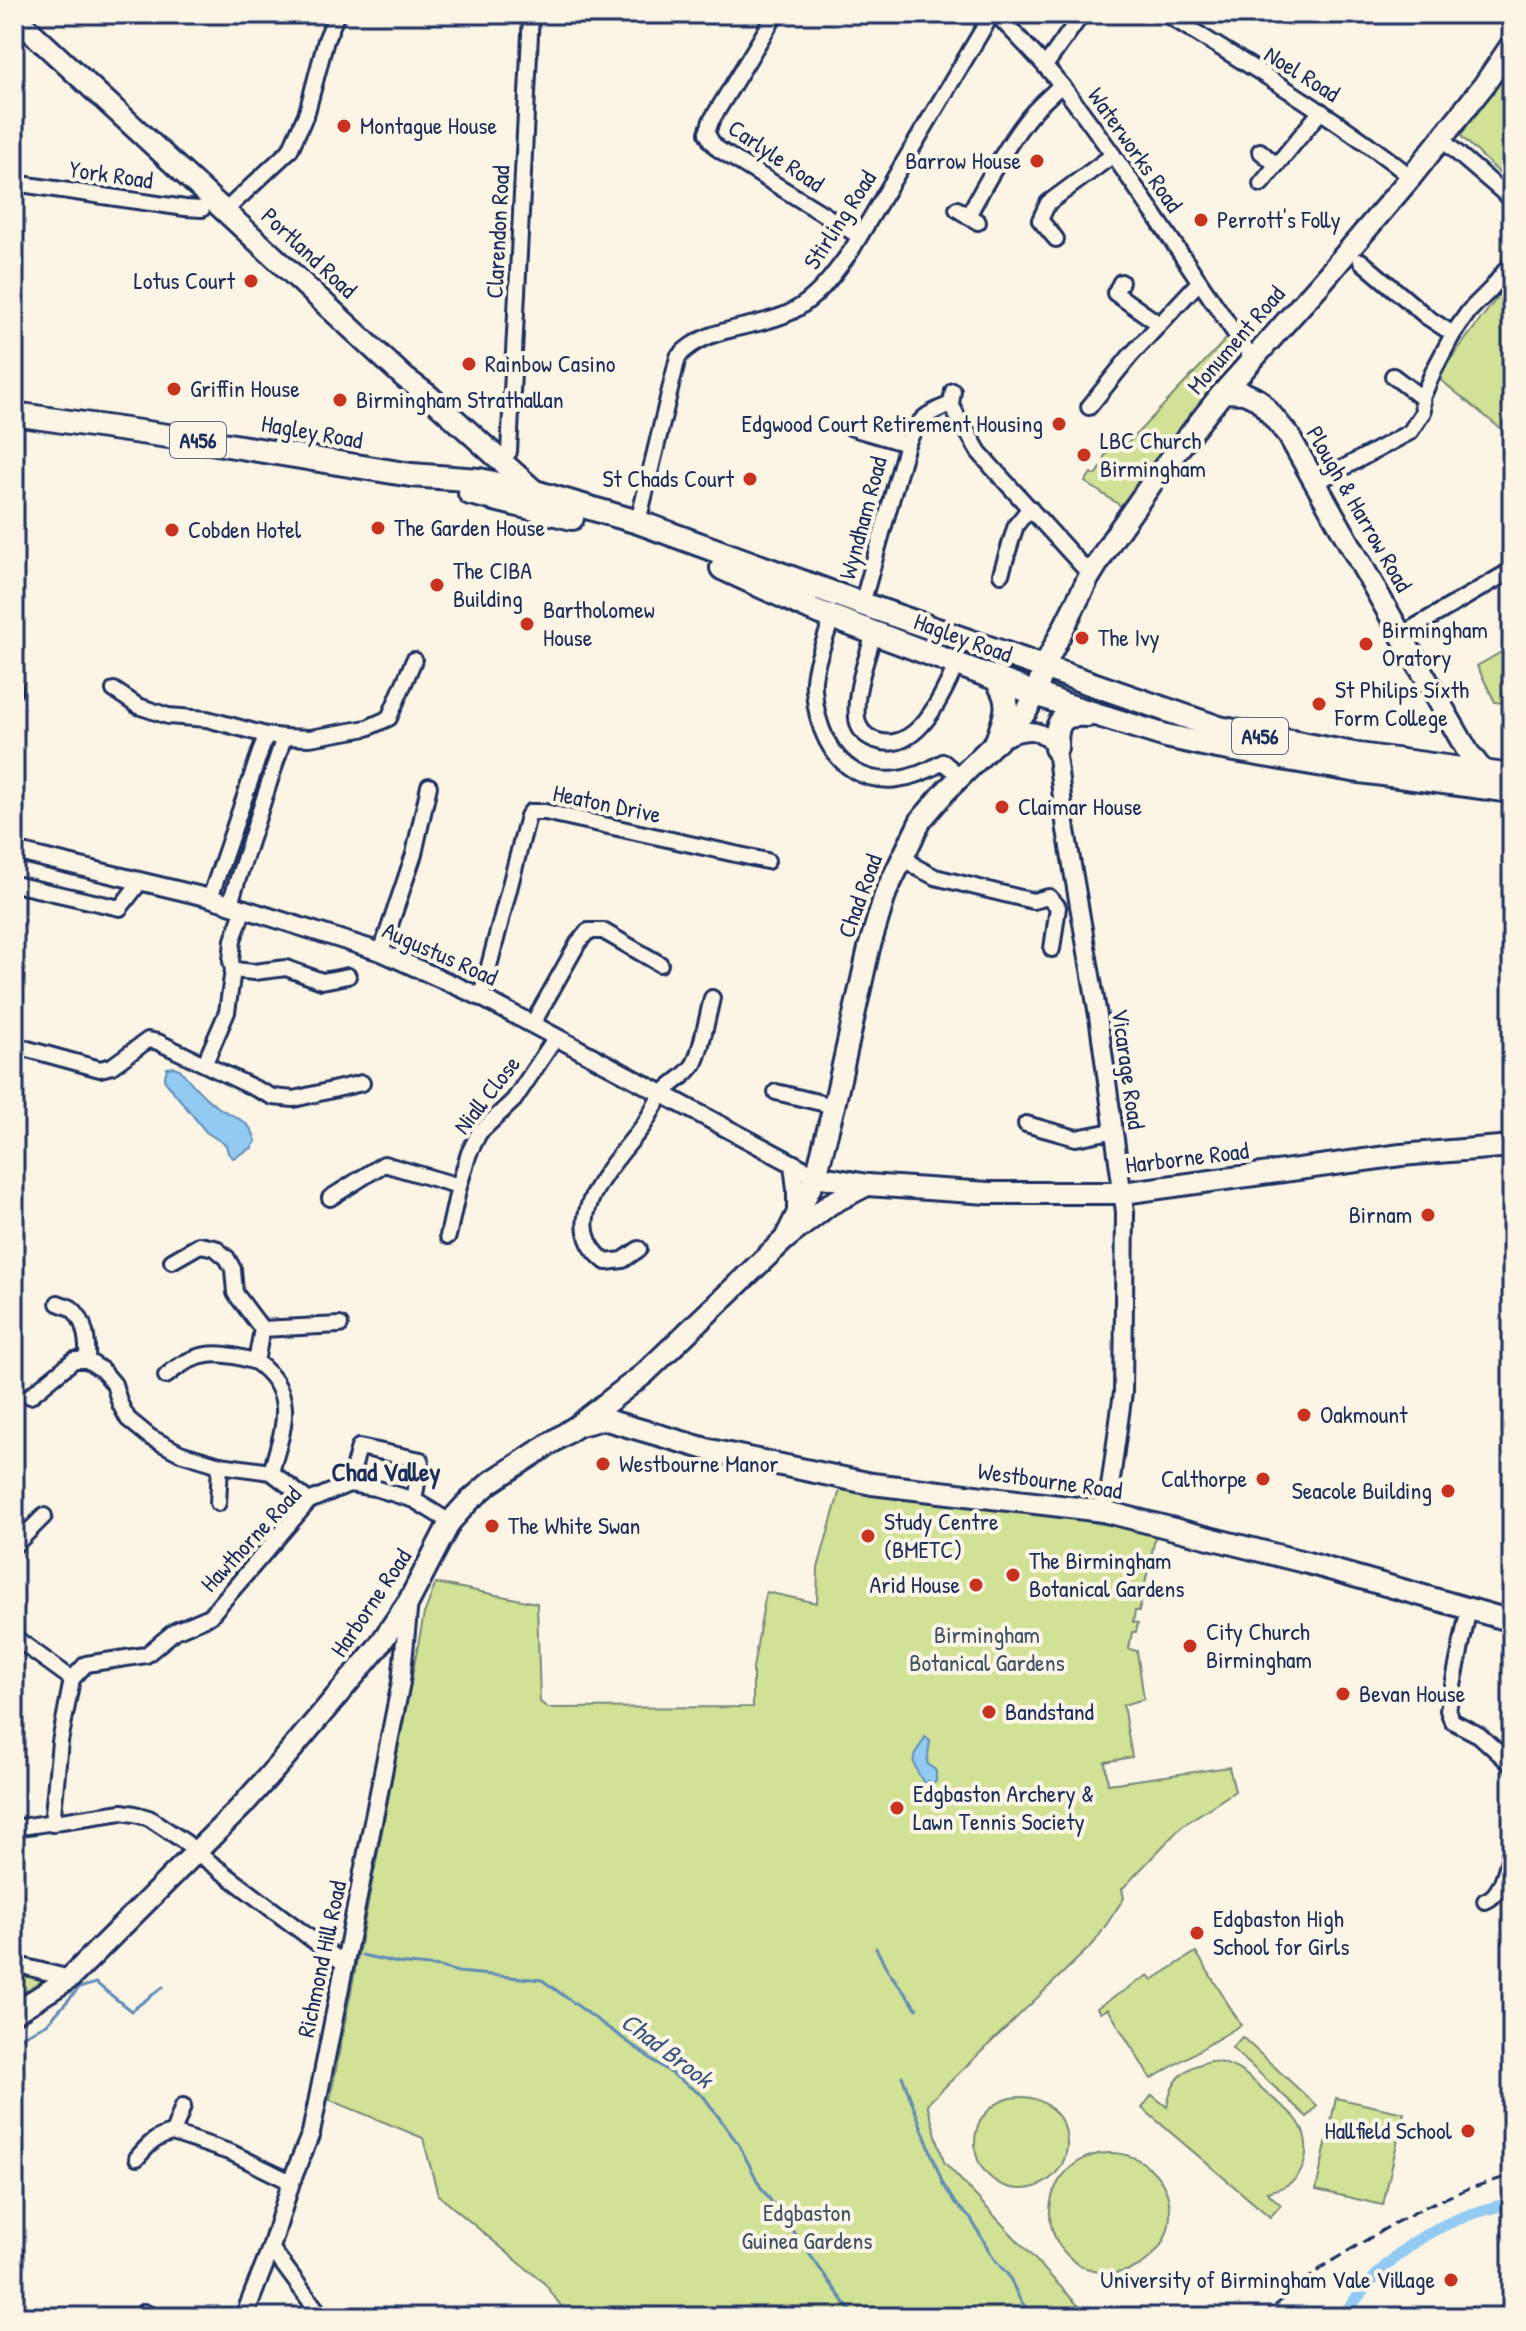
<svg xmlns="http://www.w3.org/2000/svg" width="1526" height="2331" font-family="'Patrick Hand',sans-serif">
  <rect width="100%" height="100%" fill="#fcf5e5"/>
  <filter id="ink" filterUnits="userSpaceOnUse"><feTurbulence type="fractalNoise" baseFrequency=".0125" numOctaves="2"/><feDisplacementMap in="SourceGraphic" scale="16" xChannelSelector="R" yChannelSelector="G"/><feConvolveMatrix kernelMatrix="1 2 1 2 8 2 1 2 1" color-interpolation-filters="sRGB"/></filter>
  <g filter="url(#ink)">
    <g fill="#d1e195" stroke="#76887a" stroke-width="2">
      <polygon points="1512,55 1512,185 1461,136 1487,90"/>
      <polygon points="1512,278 1512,438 1437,377"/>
      <polygon points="1229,336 1240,355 1233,367 1121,506 1085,482 1091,473 1096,475 1105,462 1104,457 1116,440 1128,443"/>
      <polygon points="1512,646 1512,696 1506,698 1504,703 1495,702 1477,666"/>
      <polygon points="841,1486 1055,1515 1156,1534 1139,1611 1135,1611 1133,1622 1138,1623 1136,1632 1132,1632 1129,1649 1137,1651 1144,1699 1123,1705 1132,1757 1105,1762 1108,1784 1229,1767 1235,1791 1182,1826 1122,1889 1124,1898 1094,1943 927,2104 944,2162 1089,2317 569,2317 545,2284 438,2195 423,2138 330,2100 424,1614 436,1583 537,1603 540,1702 548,1708 753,1707 753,1668 766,1592 817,1603 818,1568"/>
      <polygon points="1196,1952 1241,2025 1151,2079 1108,2009 1100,2013 1097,2008 1148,1975 1152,1980"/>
      <polygon points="14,1971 50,1980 14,2003"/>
      <polygon points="1242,2037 1317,2106 1307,2117 1232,2048"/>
      <path d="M 1211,2061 C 1237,2063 1250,2078 1269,2095 C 1278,2103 1290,2111 1297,2120 C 1312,2141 1309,2174 1285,2186 C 1280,2189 1272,2190 1267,2192 L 1281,2205 L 1270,2217 L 1142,2108 L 1152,2095 L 1167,2107 C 1170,2081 1185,2066 1211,2061 Z"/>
      <circle cx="1021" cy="2143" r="46"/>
      <polygon points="1336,2098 1404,2113 1383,2205 1316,2190"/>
      <circle cx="1110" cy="2213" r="60"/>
    </g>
    <g fill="#92caf1" stroke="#628cb6" stroke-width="2">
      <path d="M 174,1067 L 180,1069 C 191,1083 203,1097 218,1107 C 233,1118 251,1119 256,1141 L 252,1148 L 233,1158 L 228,1153 L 226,1145 L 206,1132 L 164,1080 L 167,1068 Z"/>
      <path d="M 925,1737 L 930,1741 L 927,1763 L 936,1771 L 936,1781 L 934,1783 L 928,1781 L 924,1784 C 919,1773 908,1762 917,1750 C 920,1746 923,1742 925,1737 Z"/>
    </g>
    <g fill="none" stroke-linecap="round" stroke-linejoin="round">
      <g stroke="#628cb6" stroke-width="3">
        <polyline points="876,1948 888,1971 917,2009"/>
        <polyline points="362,1955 398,1963 440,1967 458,1972 542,1980 704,2097 739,2145 760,2186 855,2317"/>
        <polyline points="14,2040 47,2024 79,1988 96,1983 131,2011 163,1987"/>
        <polyline points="902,2076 943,2184 955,2203 971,2219 994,2259 1009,2276 1020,2300 1033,2317"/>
      </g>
      <path stroke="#92caf1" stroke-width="12" d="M 1342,2317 C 1390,2252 1432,2220 1512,2203"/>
      <defs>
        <g id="minor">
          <polyline points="776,14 711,121 707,133 711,141 718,149 859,236"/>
          <path d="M 996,14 C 1019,38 1042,61 1063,87 C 1131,175 1189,269 1253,359"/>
          <path d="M 1166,14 C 1249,66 1334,115 1411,177"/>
          <polyline points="1045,66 1082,14"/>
          <polyline points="1441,139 1512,200"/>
          <polyline points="1260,151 1275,164"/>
          <polyline points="14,183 185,208 202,209"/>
          <polyline points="1261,184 1321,111"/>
          <polyline points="957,209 978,222"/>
          <polyline points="226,210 290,150 307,112 326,40 337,14"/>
          <path d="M 968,216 C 985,184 1003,151 1025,122 C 1035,108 1049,97 1061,85"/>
          <polyline points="1056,239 1040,220 1048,203 1113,155"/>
          <polyline points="1361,261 1427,317 1453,334"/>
          <polyline points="1121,282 1115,293 1159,324"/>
          <polyline points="1393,376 1422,398"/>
          <polyline points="953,391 951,404 957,416"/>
          <polyline points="1089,407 1130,356 1199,282"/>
          <polyline points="964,426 979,452 991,466 1085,569 1093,573"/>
          <polyline points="852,428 907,444"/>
          <polyline points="509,452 531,14"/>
          <polyline points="1315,483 1410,432 1423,412 1422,398 1434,370 1453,334 1469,311 1491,289 1512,262"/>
          <path d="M 638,522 L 678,357 C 706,325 755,330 791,312 C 818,298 834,274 851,251 L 992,14"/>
          <polyline points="1001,574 1016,525 1030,508"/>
          <path d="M 862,604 L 907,444 C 919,418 925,414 951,404"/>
          <path d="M 832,617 C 826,640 812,667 814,690 C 819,768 874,804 943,762 L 961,777"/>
          <path d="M 874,633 C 867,659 854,690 857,718 C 858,729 865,736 875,740 C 917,756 944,693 957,663"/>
          <polyline points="1401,635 1512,570"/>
          <polyline points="14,687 14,691"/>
          <polyline points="114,690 138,706 168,716 207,719 266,735 284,737 310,738 367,728 389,718 414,660"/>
          <polyline points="903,855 916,867 935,877 1033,901 1049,897 1058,907 1052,949"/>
          <polyline points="14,884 120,908 140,882"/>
          <polyline points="210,898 266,735"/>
          <polyline points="230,903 284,737"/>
          <polyline points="381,952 414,854 429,786"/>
          <polyline points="233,970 254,972 286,968 322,981 348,976"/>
          <polyline points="481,997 528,816 531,812 545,812 767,861"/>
          <polyline points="532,1025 578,943 588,931 603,931 660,964"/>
          <polyline points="24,1048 100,1069 112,1066 148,1040 158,1042 273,1097 294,1099 362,1083"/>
          <polyline points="205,1063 227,1012 233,970 231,961 233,940 244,908"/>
          <polyline points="776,1092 834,1106"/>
          <polyline points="1026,1124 1076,1138 1112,1131"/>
          <polyline points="330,1198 384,1164 459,1186 469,1153 479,1133 514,1100 556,1037"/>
          <polyline points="448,1236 459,1186"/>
          <path d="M 639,1249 L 623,1260 L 606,1262 C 553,1221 616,1162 643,1126 C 650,1116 655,1104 662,1094 C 671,1083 687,1076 694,1064 C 701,1052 708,1014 712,998"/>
          <polyline points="172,1261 200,1245 215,1248 227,1258 233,1269 235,1293 262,1329"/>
          <path d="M 58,1303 C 62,1305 67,1306 71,1308 C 86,1319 88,1344 87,1360"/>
          <path d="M 256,1362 C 299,1393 283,1429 271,1472"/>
          <path d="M 166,1376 C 196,1350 219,1350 256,1362 L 262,1329 L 340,1325"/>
          <polyline points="30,1396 74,1360 87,1360 102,1370 114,1384 120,1404 128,1419 150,1437 180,1453 220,1465 271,1472 309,1501"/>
          <polyline points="349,1484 359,1447 421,1460 414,1500"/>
          <polyline points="218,1503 220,1465"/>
          <polyline points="14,1546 44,1516"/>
          <polyline points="1469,1607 1448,1710 1452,1721 1479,1735 1512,1765"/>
          <polyline points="14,1637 72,1679"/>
          <polyline points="52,1824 60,1742 72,1679 86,1664 146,1655 175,1631 210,1616 309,1501 349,1484 375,1488 414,1500 450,1522"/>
          <polyline points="14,1828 122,1812 135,1814 149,1818 185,1842 196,1852 346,1965"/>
          <path d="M 1485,1901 C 1503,1895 1507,1864 1512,1848"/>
          <polyline points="14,1964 70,1978"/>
          <polyline points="173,2133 183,2106"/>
          <path d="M 137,2158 C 148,2145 156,2136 173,2133 L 232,2153 L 291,2182"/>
          <polyline points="271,2248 322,2317"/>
          <polyline points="144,2312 155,2317"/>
        </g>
        <g id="tertiary">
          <path d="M 1001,739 C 1023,729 1041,725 1056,748 L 1066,830 L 1098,1016 L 1125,1212 L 1123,1392 L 1110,1487 L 1103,1511"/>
          <polyline points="14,851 210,898 381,952 481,997 816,1176"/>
          <polyline points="793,1164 796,1190 796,1215"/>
          <polyline points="244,2317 271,2248 291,2182 311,2133 401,1682 409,1601"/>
        </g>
        <g id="secondary">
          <polyline points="14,16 405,378 428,395 539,495"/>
          <polyline points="1224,392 1244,393 1259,400 1289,436 1401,635 1468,752 1483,771"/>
          <polyline points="816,1176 867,1185 988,1193 1123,1193 1401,1155 1512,1146"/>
          <polyline points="785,1239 816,1176 834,1106 869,948 886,892 921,820 946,791 1026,712 1036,694 1044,667 1088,579 1112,540 1154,480 1220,396 1320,284 1411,177 1484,85 1512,44"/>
          <polyline points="580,1425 603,1419 710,1450 872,1484 1103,1511 1308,1563 1512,1621"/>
          <polyline points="14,2013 70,1978 241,1807 281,1762 378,1647 409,1601 450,1522 468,1502 491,1482 577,1426 644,1374 785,1239 830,1204 867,1185"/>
        </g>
        <g id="trunk">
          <polyline points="14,414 210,442 411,475 479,480 535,492 638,522 868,606 1219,728 1359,755 1512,776"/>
          <polyline points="470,493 572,518"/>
          <polyline points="722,568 813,610 874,633 1066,705 1166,736 1217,747 1353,770 1512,791"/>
          <path d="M 995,677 C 1013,704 1007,712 997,741"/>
          <path d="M 1056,748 C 1056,722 1060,713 1088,715"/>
        </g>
      </defs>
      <use href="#minor" stroke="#1b2f5e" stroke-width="20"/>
      <use href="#tertiary" stroke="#1b2f5e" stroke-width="22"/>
      <use href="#secondary" stroke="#1b2f5e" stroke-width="26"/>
      <use href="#trunk" stroke="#1b2f5e" stroke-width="28"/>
      <use href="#minor" stroke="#fcf5e5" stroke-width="14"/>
      <use href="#tertiary" stroke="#fcf5e5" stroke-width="16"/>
      <use href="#secondary" stroke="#fcf5e5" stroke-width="20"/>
      <use href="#trunk" stroke="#fcf5e5" stroke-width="22"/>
      <polyline stroke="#1b2f5e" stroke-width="3" stroke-dasharray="12 6" stroke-linecap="butt" points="1261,2317 1325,2265 1393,2224 1429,2205 1467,2189 1512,2175"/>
    </g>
  </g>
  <g fill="#c8321e" stroke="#fcf5e5" stroke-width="3">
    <circle cx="344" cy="126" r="8"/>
    <circle cx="1037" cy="161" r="8"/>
    <circle cx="1201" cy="220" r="8"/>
    <circle cx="251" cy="281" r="8"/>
    <circle cx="469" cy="364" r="8"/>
    <circle cx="174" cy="389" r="8"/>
    <circle cx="340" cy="400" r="8"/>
    <circle cx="1059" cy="424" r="8"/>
    <circle cx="1084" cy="455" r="8"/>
    <circle cx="750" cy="479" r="8"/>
    <circle cx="378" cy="528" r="8"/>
    <circle cx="172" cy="530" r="8"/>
    <circle cx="437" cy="585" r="8"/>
    <circle cx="527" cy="624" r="8"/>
    <circle cx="1082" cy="638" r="8"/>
    <circle cx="1366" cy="644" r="8"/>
    <circle cx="1319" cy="704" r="8"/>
    <circle cx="1002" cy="807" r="8"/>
    <circle cx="1428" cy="1215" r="8"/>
    <circle cx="1304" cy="1415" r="8"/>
    <circle cx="603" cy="1464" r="8"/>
    <circle cx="1263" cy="1479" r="8"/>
    <circle cx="1448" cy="1491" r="8"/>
    <circle cx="492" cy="1526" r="8"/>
    <circle cx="868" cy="1536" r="8"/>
    <circle cx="1013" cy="1575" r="8"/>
    <circle cx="976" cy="1585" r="8"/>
    <circle cx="1190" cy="1646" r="8"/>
    <circle cx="1343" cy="1694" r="8"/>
    <circle cx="989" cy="1712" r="8"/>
    <circle cx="897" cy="1808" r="8"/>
    <circle cx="1197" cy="1933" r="8"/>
    <circle cx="1468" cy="2131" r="8"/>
    <circle cx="1451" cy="2280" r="8"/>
  </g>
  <g text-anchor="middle" stroke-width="8" stroke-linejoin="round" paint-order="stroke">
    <g fill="#fcf5e5" stroke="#5e6a86" stroke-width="2">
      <rect x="170" y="422" width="56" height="36" rx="6"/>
      <rect x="1232" y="718" width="56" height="36" rx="6"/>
    </g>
    <g font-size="22" font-weight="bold" fill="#1b2f5e">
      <text x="198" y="448">A456</text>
      <text x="1260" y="744">A456</text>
    </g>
    <g font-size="24" fill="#1b2f5e" stroke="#fcf5e5">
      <text transform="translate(1302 74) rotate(32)" y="8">Noel Road</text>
      <text transform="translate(1135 150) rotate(55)" y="8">Waterworks Road</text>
      <text transform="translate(776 156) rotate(34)" y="8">Carlyle Road</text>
      <text transform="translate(111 175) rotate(8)" y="8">York Road</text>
      <text transform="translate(840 220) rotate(-57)" y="8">Stirling Road</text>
      <text transform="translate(498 232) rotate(-87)" y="8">Clarendon Road</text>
      <text transform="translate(309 253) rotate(43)" y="8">Portland Road</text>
      <text transform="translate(1236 340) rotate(-49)" y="8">Monument Road</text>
      <text transform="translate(312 432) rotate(10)" y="8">Hagley Road</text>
      <text transform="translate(1359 509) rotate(60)" y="8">Plough &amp; Harrow Road</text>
      <text transform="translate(863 518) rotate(-75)" y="8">Wyndham Road</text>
      <text transform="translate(963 638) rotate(20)" y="8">Hagley Road</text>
      <text transform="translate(607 804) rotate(12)" y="8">Heaton Drive</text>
      <text transform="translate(860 896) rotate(-70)" y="8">Chad Road</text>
      <text transform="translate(440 954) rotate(24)" y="8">Augustus Road</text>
      <text transform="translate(1128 1069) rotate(82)" y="8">Vicarage Road</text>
      <text transform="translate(487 1095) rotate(-52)" y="8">Niall Close</text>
      <text transform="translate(1187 1158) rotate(-7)" y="8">Harborne Road</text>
      <text transform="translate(1050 1481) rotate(8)" y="8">Westbourne Road</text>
      <text transform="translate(251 1539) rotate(-47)" y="8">Hawthorne Road</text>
      <text transform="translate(371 1603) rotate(-56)" y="8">Harborne Road</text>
      <text transform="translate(322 1959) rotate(-78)" y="8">Richmond Hill Road</text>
    </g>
    <g font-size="24" fill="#1b2f5e" stroke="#fcf5e5" text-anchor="start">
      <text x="360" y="134">Montague House</text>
      <text x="1021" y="169" text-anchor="end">Barrow House</text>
      <text x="1217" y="228">Perrott's Folly</text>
      <text x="235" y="289" text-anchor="end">Lotus Court</text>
      <text x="485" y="372">Rainbow Casino</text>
      <text x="190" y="397">Griffin House</text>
      <text x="356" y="408">Birmingham Strathallan</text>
      <text x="1043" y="432" text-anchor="end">Edgwood Court Retirement Housing</text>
      <text x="1100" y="449">LBC Church<tspan x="1100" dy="28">Birmingham</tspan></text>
      <text x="734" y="487" text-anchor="end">St Chads Court</text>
      <text x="394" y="536">The Garden House</text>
      <text x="188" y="538">Cobden Hotel</text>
      <text x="453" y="579">The CIBA<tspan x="453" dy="28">Building</tspan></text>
      <text x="543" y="618">Bartholomew<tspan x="543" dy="28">House</tspan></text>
      <text x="1382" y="638">Birmingham<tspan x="1382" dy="28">Oratory</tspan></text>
      <text x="1098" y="646">The Ivy</text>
      <text x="1335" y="698">St Philips Sixth<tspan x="1335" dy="28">Form College</tspan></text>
      <text x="1018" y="815">Claimar House</text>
      <text x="1412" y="1223" text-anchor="end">Birnam</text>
      <text x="1320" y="1423">Oakmount</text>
      <text x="619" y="1472">Westbourne Manor</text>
      <text x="1247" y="1487" text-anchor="end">Calthorpe</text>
      <text x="1432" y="1499" text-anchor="end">Seacole Building</text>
      <text x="884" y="1530">Study Centre<tspan x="884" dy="28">(BMETC)</tspan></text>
      <text x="508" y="1534">The White Swan</text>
      <text x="1029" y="1569">The Birmingham<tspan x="1029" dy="28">Botanical Gardens</tspan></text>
      <text x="960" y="1593" text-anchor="end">Arid House</text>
      <text x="1206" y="1640">City Church<tspan x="1206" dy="28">Birmingham</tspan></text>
      <text x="1359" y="1702">Bevan House</text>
      <text x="1005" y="1720">Bandstand</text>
      <text x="913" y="1802">Edgbaston Archery &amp;<tspan x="913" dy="28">Lawn Tennis Society</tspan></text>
      <text x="1213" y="1927">Edgbaston High<tspan x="1213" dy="28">School for Girls</tspan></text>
      <text x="1452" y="2139" text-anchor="end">Hallfield School</text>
      <text x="1435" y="2288" text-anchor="end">University of Birmingham Vale Village</text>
    </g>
    <g font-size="24" fill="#3f5369" stroke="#fcf5e5">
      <text x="987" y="1643">Birmingham<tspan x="987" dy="28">Botanical Gardens</tspan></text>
      <text x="807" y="2221">Edgbaston<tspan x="807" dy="28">Guinea Gardens</tspan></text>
    </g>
    <g font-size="26" font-weight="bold" fill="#1b2f5e" stroke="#fcf5e5">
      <text x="386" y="1481">Chad Valley</text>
    </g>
    <g font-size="26" font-style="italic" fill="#395683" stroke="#fcf5e5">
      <text transform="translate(667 2050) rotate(37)" y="9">Chad Brook</text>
    </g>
  </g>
  <rect width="1526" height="2331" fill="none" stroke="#fcf5e5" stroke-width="48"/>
  <rect x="24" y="24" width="1478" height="2283" fill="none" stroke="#1b2f5e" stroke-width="3" filter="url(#ink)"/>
</svg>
